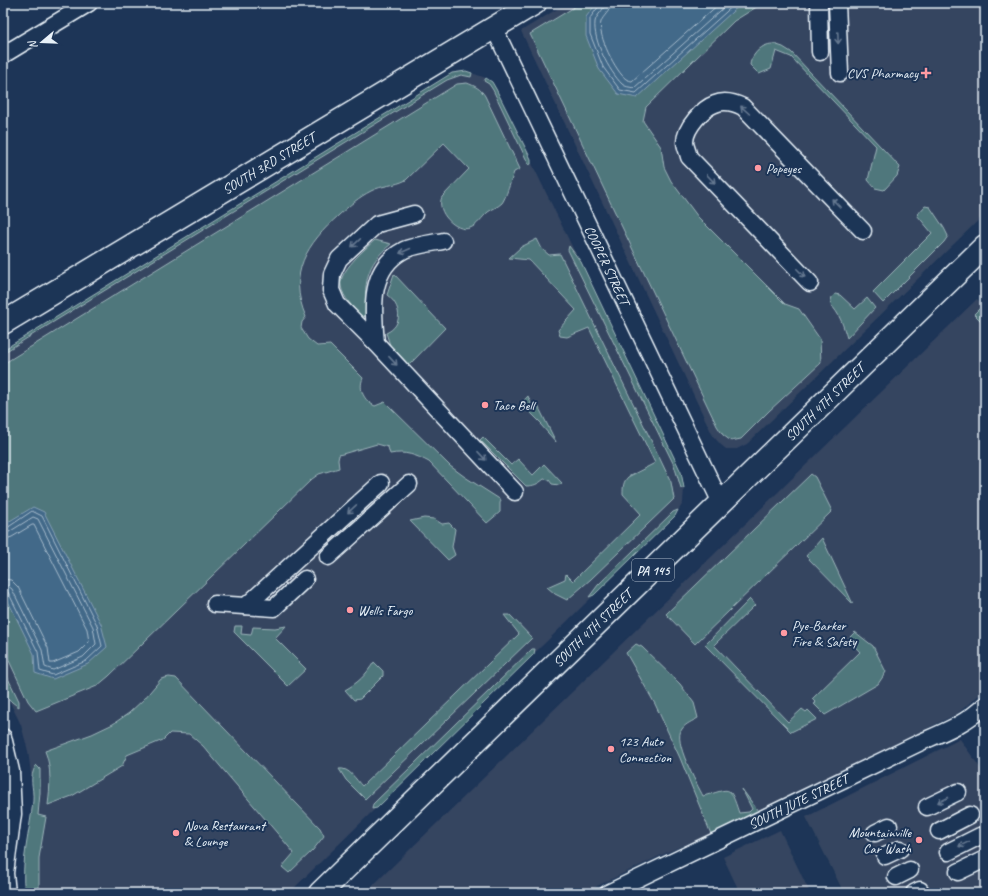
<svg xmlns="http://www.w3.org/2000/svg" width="988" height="896" font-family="Caveat,sans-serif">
  <rect width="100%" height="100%" fill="#1d3557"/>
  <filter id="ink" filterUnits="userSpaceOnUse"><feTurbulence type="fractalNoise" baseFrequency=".025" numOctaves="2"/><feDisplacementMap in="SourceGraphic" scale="8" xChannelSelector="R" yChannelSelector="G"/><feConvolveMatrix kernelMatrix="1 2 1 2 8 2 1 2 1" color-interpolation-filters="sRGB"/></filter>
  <g filter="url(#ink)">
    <g fill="#344460">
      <polygon points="567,3 985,3 985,214 747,444 737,449 726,449 721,445 713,436 521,31"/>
      <polygon points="466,71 486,78 492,82 496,89 681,472 684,488 683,503 675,516 289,893 25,893 23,880 24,860 30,829 33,798 31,774 28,751 21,725 3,688 3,350 452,73"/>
      <polygon points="977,299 985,307 985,690 957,714 711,834 666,853 583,893 365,893"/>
      <polygon points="960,739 985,775 985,893 844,893 806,817"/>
      <polygon points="780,830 810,893 740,893 723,857"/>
    </g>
    <g fill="#4f777b" stroke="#9cb4ba">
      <polygon points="581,3 763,3 734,21 646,107 643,121 661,147 664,167 671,181 698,217 785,304 799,309 820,339 821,363 769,411 741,439 731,441 723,435 717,426 530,34"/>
      <path d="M 774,44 L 783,47 L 791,52 L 900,167 L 897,176 L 884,190 L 875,188 L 868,180 L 876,146 L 791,57 L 776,51 L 771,69 L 759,74 L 750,65 C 750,58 760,46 767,45 C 769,44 772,44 774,44 Z"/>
      <polygon points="466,71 472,73 471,77 461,75 447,80 3,353 3,350 452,73"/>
      <polygon points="486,78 492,82 496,89 531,159 531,164 529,165 493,90 489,84 484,81"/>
      <path d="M 467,83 C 475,86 481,89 485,96 L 520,169 L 514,172 C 512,178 505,200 502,203 C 498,207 492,209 488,212 C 482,217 478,225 470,228 C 456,233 435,211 442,197 L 469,169 L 444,143 L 406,180 C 395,186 382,185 371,191 C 359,197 350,205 339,215 C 307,244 287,273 306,317 L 302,322 L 301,328 L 308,339 L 317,346 L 330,345 L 363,378 C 358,389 364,401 375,406 L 385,402 L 450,466 L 465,477 L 501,500 L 500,503 L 500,512 L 487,523 L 429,462 C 416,455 405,451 390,454 L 388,447 L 377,444 L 339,455 L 338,460 L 339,468 L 319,474 L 312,479 L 109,676 L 97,686 L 36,711 L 28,701 L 3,648 L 3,364 L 457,84 Z"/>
      <polygon points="925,206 930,207 944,228 948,236 944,242 883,303 873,292 932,233 917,215"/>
      <path d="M 537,239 L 542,249 L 549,255 L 560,254 L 649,436 L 671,482 L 674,499 L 591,579 L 567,600 L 555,594 L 547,587 L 565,579 L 566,574 L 573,581 L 641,514 L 623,494 C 623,487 623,482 628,477 L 655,463 L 589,328 L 567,337 L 560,336 L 558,330 L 576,310 L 529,260 L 509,258 L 521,247 Z"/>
      <path d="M 375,240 L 391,244 C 365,265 364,284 366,316 L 361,317 C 354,308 343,298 341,286 C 338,272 365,249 375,240 Z"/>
      <polygon points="569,246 581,262 681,472 684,488 681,488 674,465 568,250"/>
      <path d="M 394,274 L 445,328 L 409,365 L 390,345 L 386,333 C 404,325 401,305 387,295 Z"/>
      <path d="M 835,294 L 840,295 L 855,309 L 867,298 L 875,308 L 847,338 C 843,325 840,314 830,304 L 832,297 Z"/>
      <polygon points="983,305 985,307 985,325 974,314"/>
      <polygon points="528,396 532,406 537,404 556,442 541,425 542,424 524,406 520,409 518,407"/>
      <path d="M 483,437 L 511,465 L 518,459 L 533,475 L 544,464 L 562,483 L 559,485 L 552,484 L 549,480 L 544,479 C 538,484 534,486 526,486 L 480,440 Z"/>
      <polygon points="811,474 815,477 832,511 695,644 666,614"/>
      <polygon points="678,510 675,516 594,595 589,597 598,585 673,512"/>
      <polygon points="424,518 434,519 442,524 449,523 455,529 452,547 455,555 448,560 410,521"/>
      <polygon points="822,538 853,604 806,556"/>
      <polygon points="750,599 755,605 714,645 788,722 802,709 806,712 808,710 817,719 791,732 705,645"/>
      <path d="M 504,615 L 510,615 L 532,638 L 365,799 L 346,780 L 339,769 C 349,767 356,780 362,786 L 519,634 Z"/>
      <polygon points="235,626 242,626 241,634 251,635 253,627 275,628 286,626 275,638 306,669 288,686 234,632"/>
      <polygon points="855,632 873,646 886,672 878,684 825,715 814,704 816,703 812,699 860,652 848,639"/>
      <path d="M 636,644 L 642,647 L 680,684 L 694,703 L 698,718 C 693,721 685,724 682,729 C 672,740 697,784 703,796 C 731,789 729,783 739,813 L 749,812 L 752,809 L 742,789 L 758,811 L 711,834 L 680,758 L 655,704 L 626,653 Z"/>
      <polygon points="532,649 535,649 534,654 377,808 372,809 373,804"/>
      <path d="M 374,662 L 383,671 L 383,676 L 360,699 L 354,700 L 345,690 C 359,682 365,676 374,662 Z"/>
      <path d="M 3,668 L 19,701 L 19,707 C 1,696 3,687 3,668 Z"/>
      <path d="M 169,677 L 176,678 L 320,828 L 324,836 L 313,850 L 289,873 L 282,867 L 294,853 L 203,746 L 189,734 L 170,733 L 163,740 L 127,755 L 122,766 L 72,796 L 48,805 C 50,787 52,768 45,751 L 92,734 L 113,724 L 129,713 L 144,699 L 161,679 Z"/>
      <path d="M 36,765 L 40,769 L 40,793 L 38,815 L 46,817 L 39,858 L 39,893 L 25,893 C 20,862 30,832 33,801 C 34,785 28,780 36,765 Z"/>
    </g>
    <g fill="#426989" stroke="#849fb5">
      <polygon points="597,3 742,3 637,98 618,94 599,69 586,36 586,17"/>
      <polygon points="33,507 44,512 101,624 107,647 88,664 53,679 35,673 34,654 3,591 3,525"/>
    </g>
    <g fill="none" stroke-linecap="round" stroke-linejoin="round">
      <g stroke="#a6bbcc" stroke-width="1">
        <polyline points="600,3 599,6 590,18 590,34 603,67 620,90 636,93 736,3"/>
        <path d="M 605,3 C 604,11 596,15 595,22 C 593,41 609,71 622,84 C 625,87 630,87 634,88 L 729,3"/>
        <path d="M 611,3 C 610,13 603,15 601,22 C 597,35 616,72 626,79 C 628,80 631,81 632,81 L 720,3"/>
        <polyline points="3,528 7,528 32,511 42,516 97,625 102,646 86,661 53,675 40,671 38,652 8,592 6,590 3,590"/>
        <polyline points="3,534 9,532 33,517 38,519 93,627 96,644 83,657 53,670 45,667 42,650 12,589 8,586 3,585"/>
        <polyline points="3,540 12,537 32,525 34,525 87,629 89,642 79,652 53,663 50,663 48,648 18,587 11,580 3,579"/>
      </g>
      <defs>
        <g id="lane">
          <polyline points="819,3 820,52"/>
          <polyline points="837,3 840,73"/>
          <path id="s1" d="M 494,28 L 721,503"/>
          <polyline points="3,55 89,3"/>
          <path d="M 443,241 C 432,243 412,246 404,250 C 368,269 373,309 376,343 L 515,492"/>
          <path d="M 810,283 L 689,157 C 688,152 685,146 685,142 C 685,128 703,108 715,104 C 724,100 735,103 743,107 L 863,231"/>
          <polyline points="376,343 337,304 331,290 332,274 339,259 377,224 414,214"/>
          <polyline points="328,557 409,484"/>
          <polyline points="215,604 274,608 305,579"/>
          <polyline points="246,606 381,483"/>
          <polyline points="3,737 11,771 13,814 5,873 7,893"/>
          <polyline points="927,807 958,792"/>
          <polyline points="939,831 970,815"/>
          <polyline points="875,833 889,826"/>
          <polyline points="948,852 980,836"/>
          <polyline points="885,856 900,849"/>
          <polyline points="958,872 985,859"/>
          <polyline points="896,877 910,870"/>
          <path id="s2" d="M 608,893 L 921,742 C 944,732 967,723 985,705"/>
          <polyline points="914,893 920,890"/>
        </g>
        <g id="street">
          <path id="s3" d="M 3,323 L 535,3"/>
        </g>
        <g id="primary">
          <path id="s4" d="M 320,893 L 985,246"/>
        </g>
      </defs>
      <use href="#lane" stroke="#e8f1f8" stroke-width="19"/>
      <use href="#street" stroke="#e8f1f8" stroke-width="25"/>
      <use href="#primary" stroke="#e8f1f8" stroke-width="25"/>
      <use href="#lane" stroke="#1d3557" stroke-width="16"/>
      <use href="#street" stroke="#1d3557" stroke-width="22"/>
      <use href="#primary" stroke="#1d3557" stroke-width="22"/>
    </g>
    <defs><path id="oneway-shaft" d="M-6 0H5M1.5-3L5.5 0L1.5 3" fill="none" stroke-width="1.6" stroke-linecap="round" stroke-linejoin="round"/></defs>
    <g stroke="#64778f">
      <use href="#oneway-shaft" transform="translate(838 38) rotate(88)"/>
      <use href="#oneway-shaft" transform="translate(745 110) rotate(-138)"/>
      <use href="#oneway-shaft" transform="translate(711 179) rotate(46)"/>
      <use href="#oneway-shaft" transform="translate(836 203) rotate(-134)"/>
      <use href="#oneway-shaft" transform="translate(356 243) rotate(137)"/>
      <use href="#oneway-shaft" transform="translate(405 251) rotate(156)"/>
      <use href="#oneway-shaft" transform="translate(801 273) rotate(46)"/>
      <use href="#oneway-shaft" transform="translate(393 361) rotate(47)"/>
      <use href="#oneway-shaft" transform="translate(482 456) rotate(47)"/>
      <use href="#oneway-shaft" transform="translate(352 509) rotate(137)"/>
      <use href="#oneway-shaft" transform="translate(943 800) rotate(154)"/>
      <use href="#oneway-shaft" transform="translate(964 844) rotate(154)"/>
    </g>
  </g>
  <g fill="#ff9aa2" stroke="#1d3557" stroke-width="1.5">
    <path d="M924 67h4v4h4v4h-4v4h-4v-4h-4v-4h4z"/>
    <circle cx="758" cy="168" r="4"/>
    <circle cx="485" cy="405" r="4"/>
    <circle cx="350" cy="610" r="4"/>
    <circle cx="784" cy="633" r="4"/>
    <circle cx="611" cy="749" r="4"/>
    <circle cx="176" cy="833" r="4"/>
    <circle cx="919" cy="840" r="4"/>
  </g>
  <g text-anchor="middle" stroke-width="4" stroke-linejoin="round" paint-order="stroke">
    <rect fill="#1d3557" stroke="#abb9c8" stroke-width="1" x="632" y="559" width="42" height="22" rx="3"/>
    <g font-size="13" font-weight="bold" fill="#e8f1f8">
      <text x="653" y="575">PA 145</text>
    </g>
    <g font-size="14" fill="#e8f1f8" stroke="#1d3557" text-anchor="start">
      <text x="918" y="78" text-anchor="end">CVS Pharmacy</text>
      <text x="766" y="173">Popeyes</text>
      <text x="493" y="410">Taco Bell</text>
      <text x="358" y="615">Wells Fargo</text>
      <text x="792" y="630">Pye-Barker<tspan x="792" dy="16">Fire &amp; Safety</tspan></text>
      <text x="619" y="746">123 Auto<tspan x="619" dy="16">Connection</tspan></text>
      <text x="184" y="830">Nova Restaurant<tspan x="184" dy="16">&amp; Lounge</tspan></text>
      <text x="911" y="837" text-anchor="end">Mountainville<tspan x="911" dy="16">Car Wash</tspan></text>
    </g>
    <g font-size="14" fill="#e8f1f8" stroke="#1d3557">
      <text dy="5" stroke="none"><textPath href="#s3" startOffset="310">SOUTH 3RD STREET</textPath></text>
      <text dy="5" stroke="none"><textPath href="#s1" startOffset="263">COOPER STREET</textPath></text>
      <text dy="5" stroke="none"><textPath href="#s4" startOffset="704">SOUTH 4TH STREET</textPath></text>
      <text dy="5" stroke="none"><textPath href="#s4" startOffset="380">SOUTH 4TH STREET</textPath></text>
      <text dy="5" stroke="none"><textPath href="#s2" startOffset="211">SOUTH JUTE STREET</textPath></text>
    </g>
  </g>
  <rect width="988" height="896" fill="none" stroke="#1d3557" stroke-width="16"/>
  <rect x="8" y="8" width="972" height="880" fill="none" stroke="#e8f1f8" stroke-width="1.5" filter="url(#ink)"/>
  <g transform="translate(42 42) rotate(251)" stroke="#1d3557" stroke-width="3" paint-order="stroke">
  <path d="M0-3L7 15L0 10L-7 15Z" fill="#e8f1f8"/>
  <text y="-6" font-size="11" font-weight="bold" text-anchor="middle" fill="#e8f1f8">N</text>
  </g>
</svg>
